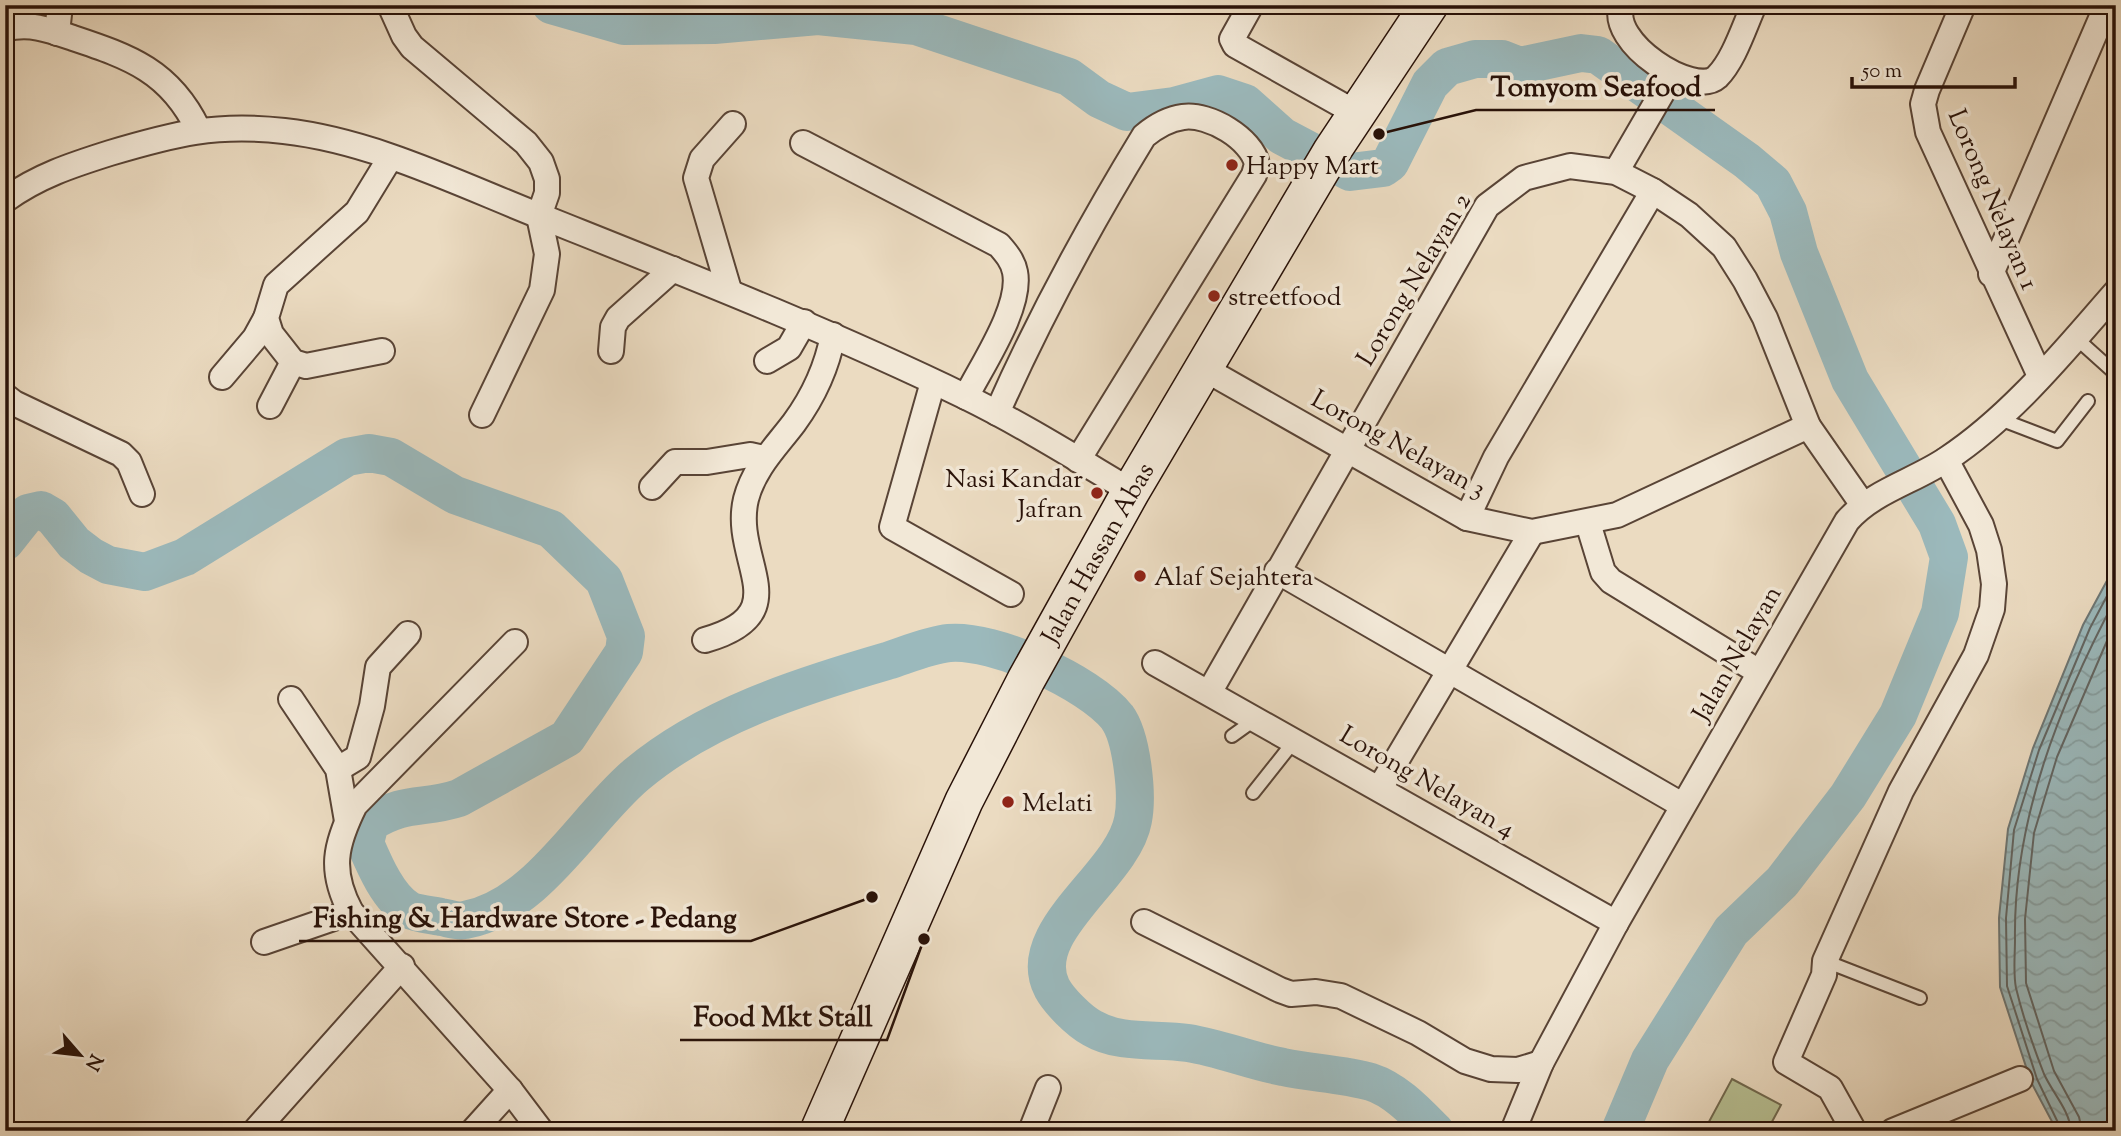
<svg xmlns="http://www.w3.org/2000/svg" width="2121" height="1136" font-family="'Sorts Mill Goudy',serif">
  <defs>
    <pattern id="water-waves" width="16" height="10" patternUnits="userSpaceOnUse" patternTransform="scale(1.75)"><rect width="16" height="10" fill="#9bb9bc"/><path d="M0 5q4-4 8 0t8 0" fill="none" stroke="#869ea0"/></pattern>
  </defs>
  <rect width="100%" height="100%" fill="#ebdbc1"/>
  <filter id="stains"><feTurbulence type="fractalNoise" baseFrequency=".00286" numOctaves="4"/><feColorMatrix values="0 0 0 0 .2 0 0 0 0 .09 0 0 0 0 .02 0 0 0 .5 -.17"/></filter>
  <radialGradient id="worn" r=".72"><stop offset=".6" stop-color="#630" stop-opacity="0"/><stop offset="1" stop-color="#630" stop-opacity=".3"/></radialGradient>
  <polygon fill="#b7c093" stroke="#70684e" stroke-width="2" points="1732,1079 1781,1105 1767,1131 1704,1131"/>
  <polygon fill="url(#water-waves)" stroke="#6d7674" stroke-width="2" points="2116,564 2116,1131 2057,1131 2031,1082 2000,987 1999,918 2008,829 2033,748 2083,625"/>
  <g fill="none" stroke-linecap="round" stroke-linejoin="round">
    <g stroke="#626562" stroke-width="2">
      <polyline points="2062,1131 2037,1079 2007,986 2006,918 2014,830 2039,750 2090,628 2116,579"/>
      <path d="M 2071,1131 C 2070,1111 2052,1092 2044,1074 C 2033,1046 2023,1017 2016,988 C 2013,973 2015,955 2015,940 C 2013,820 2060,703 2116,598"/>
      <polyline points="2082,1131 2079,1117 2054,1071 2026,983 2025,919 2034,833 2057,757 2116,620"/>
    </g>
    <g stroke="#9bb9bc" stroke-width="38">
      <polyline points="551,5 624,26 714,25 818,16 916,26 1069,77 1099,99 1127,112 1174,106 1218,94 1245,103 1282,136 1350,172 1383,168 1390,163 1430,84 1447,67 1475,59 1502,59 1520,66 1581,53 1598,55 1747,161 1773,183 1788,212 1799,253 1850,380 1937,524 1949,557 1940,613 1898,715 1848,796 1782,882 1731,931 1650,1060 1620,1131"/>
      <path d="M 5,542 L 28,513 L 41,510 L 53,517 L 74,543 L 91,556 L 108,565 L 145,572 L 185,557 L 347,457 L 369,453 L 391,457 L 455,495 L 551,529 L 604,580 L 626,636 L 624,652 L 567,738 L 459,798 C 422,810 407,800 370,823 L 365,843 C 374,864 388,898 409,910 C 418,914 432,915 441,917 C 448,918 458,922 465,920 C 537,907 584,819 636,775 C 706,716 801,686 887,661 C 906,655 929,645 949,643 C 994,639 1089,682 1117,717 C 1132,737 1138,795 1133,820 C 1123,876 1023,931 1052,988 C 1059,1001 1079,1021 1092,1028 C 1121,1045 1157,1038 1188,1043 C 1220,1048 1251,1061 1283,1067 C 1311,1073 1343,1074 1371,1082 C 1396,1090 1417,1113 1435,1131"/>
    </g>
    <defs>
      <g id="service">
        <polyline points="2076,338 2116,374"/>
        <polyline points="1997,418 2057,441 2088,401"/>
        <polyline points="1232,736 1257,718"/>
        <polyline points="1253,793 1295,740"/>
        <polyline points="1825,961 1920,998"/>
      </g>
      <g id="minor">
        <polyline points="390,5 404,36 412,47 526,143 541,162 547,179 547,193 539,216 547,254 542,290 482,415"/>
        <polyline points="1251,5 1232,39 1235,45 1356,113"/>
        <path d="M 1622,5 C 1607,42 1694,98 1717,77 C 1734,60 1744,27 1754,5"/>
        <polyline points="1963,5 1927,90 1923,104 1928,132 2040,376"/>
        <path d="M 5,29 C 29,22 50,30 73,38 C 130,57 170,71 198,129"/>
        <polyline points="57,33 60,5"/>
        <path d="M 803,143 L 999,245 C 1006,253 1013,261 1015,272 C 1022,307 982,365 966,397"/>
        <polyline points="1616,172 1673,74"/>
        <path d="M 5,200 C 38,176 72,165 110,153 C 174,134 216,123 284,131 C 375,141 465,187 550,220 C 690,276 830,331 966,397 C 1023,425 1077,459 1131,491"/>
        <polyline points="1991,274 2107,5"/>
        <polyline points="729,290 696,178 702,159 733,124"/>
        <polyline points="382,351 306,366 293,362 271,334 266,318 276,285 357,212 390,158"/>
        <polyline points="611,351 613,327 618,318 673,269"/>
        <polyline points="767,361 789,348 804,322"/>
        <polyline points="1203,368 1467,518 1532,532 1617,515 1808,426"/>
        <polyline points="222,377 255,338 266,318"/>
        <polyline points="933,382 892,527 1011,594"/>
        <polyline points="5,396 14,403 121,454 129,462 142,494"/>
        <polyline points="270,406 293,362"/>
        <path d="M 997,413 C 1040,316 1089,226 1144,136 C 1156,126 1168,119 1183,117 C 1209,113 1252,139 1257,164 L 1254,175 L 1078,460"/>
        <polyline points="652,487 675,462 707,462 750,455 764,458"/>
        <polyline points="1467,518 1496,457 1653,191"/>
        <polyline points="1588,523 1603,572 1611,581 1759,672"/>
        <polyline points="1277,571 1682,805"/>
        <path d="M 705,640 C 800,613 731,561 746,499 C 754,468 775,448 794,423 C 813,397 827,367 833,335"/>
        <path d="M 515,642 L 355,805 C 335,845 329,871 351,912 L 510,1090 L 541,1131"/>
        <polyline points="1155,663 1616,923"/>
        <polyline points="1210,691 1487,206 1524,178 1570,166 1616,172 1653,191 1689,215 1724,247 1745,280 1765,318 1808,426 1863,505"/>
        <polyline points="291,699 338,769 347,821"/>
        <polyline points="338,769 358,757 372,706 378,667 408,634"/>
        <polyline points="1380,788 1532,532"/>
        <polyline points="1144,922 1280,990 1291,994 1316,992 1341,996 1418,1033 1465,1061 1491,1069 1518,1070 1541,1063"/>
        <polyline points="264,942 351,912"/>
        <polyline points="255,1131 402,966"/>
        <polyline points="473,1131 510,1090"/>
        <polyline points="1031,1131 1048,1088"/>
        <path d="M 1513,1131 L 1541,1063 L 1616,923 L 1847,521 C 1873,491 1915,481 1947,459 C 2012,416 2065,350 2116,292"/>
        <polyline points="1854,1131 1830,1088 1786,1062 1824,975 1825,961 1901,791 1976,655 1992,609 1994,584 1989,550 1981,525 1946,460"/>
        <polyline points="1893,1131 2020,1079"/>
      </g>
      <g id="secondary">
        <path id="s1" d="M 819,1131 L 964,801 L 1026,680 L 1131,491 L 1332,151 L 1429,5"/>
      </g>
    </defs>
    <use href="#service" stroke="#594436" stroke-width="16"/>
    <use href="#minor" stroke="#594436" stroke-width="28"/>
    <use href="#secondary" stroke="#281108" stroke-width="40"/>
    <use href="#service" stroke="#f2e8d7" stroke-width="12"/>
    <use href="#minor" stroke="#f2e8d7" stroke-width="24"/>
    <use href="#secondary" stroke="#f2e8d7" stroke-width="37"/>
  </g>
  <g fill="#8f2418" stroke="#f2e8d7" stroke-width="2.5">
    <circle cx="1232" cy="165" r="7"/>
    <circle cx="1214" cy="296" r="7"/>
    <circle cx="1097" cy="493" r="7"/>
    <circle cx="1140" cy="576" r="7"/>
    <circle cx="1008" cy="802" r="7"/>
  </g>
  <g text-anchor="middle" stroke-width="7" stroke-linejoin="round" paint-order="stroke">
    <g font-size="26" fill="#281108" stroke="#f2e8d7" text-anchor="start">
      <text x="1246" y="174">Happy Mart</text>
      <text x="1228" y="305">streetfood</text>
      <text x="1083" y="487" text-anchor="end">Nasi Kandar<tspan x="1083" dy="30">Jafran</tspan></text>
      <text x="1154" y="585">Alaf Sejahtera</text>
      <text x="1022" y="811">Melati</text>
    </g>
    <g font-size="26" fill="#281108" stroke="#f2e8d7">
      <text transform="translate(1994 199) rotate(67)" y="9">Lorong Nelayan 1</text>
      <text transform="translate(1413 279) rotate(-59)" y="9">Lorong Nelayan 2</text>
      <text transform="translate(1399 443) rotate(29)" y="9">Lorong Nelayan 3</text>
      <text dy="9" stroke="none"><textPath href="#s1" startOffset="642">Jalan Hassan Abas</textPath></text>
      <text transform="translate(1736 653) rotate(-60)" y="9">Jalan Nelayan</text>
      <text transform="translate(1428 781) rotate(30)" y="9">Lorong Nelayan 4</text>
    </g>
  </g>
  <path fill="none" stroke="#281108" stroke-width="2.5" d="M1379 134L1476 110H1715M872 897L751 941H299M924 939L887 1040H680"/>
  <g fill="#281108" stroke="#f2e8d7" stroke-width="2.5">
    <circle cx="1379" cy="134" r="7"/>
    <circle cx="872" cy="897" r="7"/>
    <circle cx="924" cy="939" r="7"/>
  </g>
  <g font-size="28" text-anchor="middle" font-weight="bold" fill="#281108" stroke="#f2e8d7" stroke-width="7" stroke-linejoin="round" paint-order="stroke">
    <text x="1596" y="96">Tomyom Seafood</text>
    <text x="525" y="927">Fishing &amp; Hardware Store - Pedang</text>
    <text x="783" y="1026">Food Mkt Stall</text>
  </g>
  <rect width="2121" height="1136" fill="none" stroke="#ebdbc1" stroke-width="28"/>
  <rect x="7" y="7" width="2107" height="1122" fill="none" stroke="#281108" stroke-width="3.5"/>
  <rect x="14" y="14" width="2093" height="1108" fill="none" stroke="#281108" stroke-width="2"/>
  <g transform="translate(80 1055) rotate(118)" stroke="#f2e8d7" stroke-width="5" paint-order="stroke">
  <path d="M0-5L12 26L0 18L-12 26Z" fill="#281108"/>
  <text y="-10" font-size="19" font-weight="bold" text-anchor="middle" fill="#281108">N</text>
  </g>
  <path d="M1852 77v10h163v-10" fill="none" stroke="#281108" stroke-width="3.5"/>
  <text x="1862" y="77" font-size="21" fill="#281108" stroke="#f2e8d7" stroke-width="5" paint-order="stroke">50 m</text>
  <rect width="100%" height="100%" filter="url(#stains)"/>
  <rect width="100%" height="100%" fill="url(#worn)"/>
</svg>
